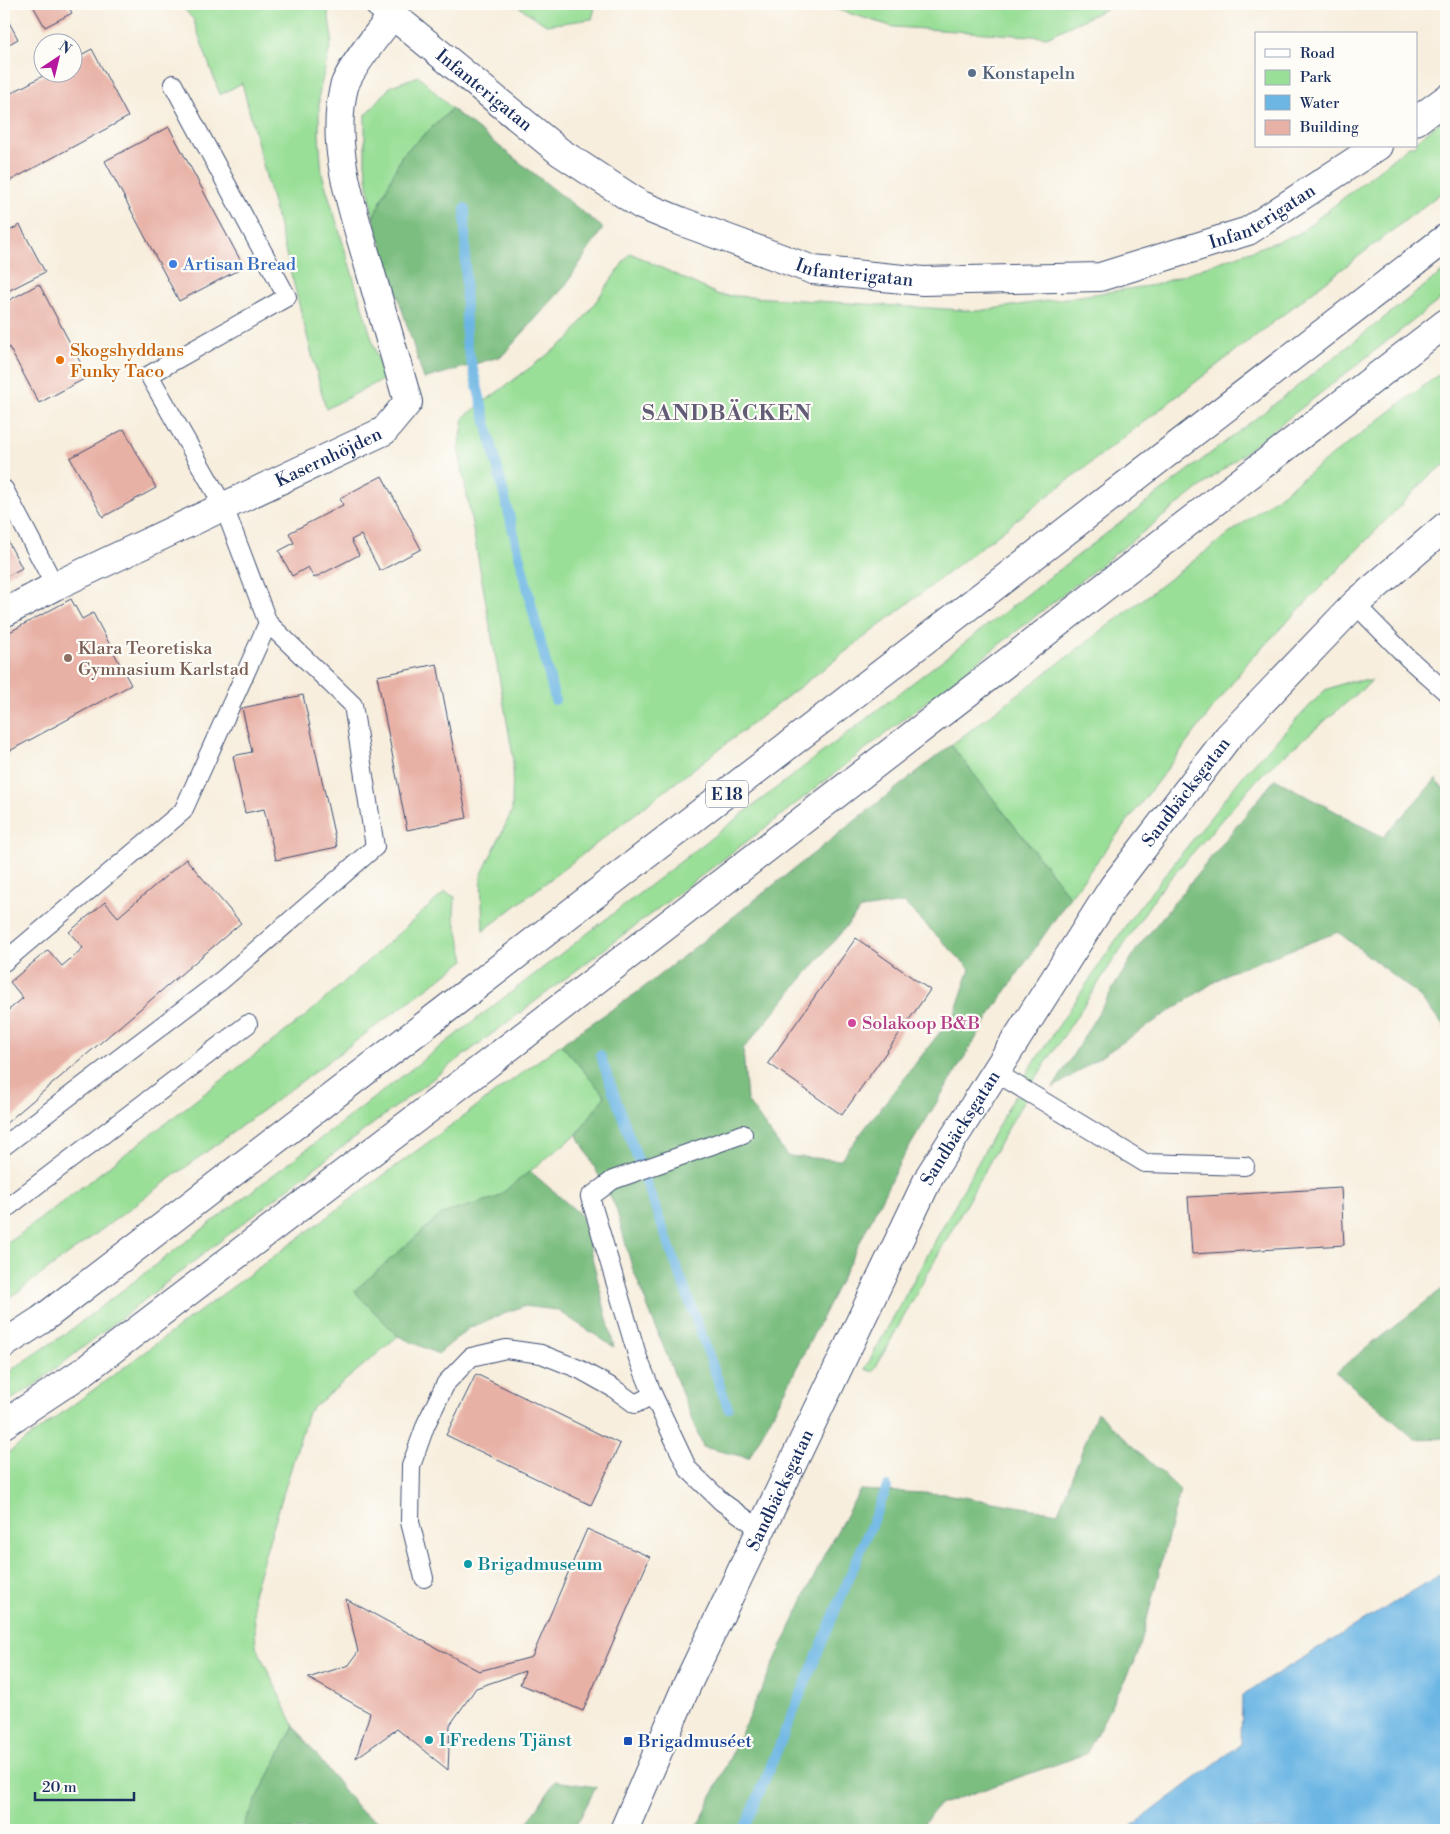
<svg xmlns="http://www.w3.org/2000/svg" width="1450" height="1834" font-family="'Libre Bodoni',serif">
  <rect width="100%" height="100%" fill="#fdfcf7"/>
  <filter id="ink" filterUnits="userSpaceOnUse"><feTurbulence type="fractalNoise" baseFrequency=".02" numOctaves="2"/><feDisplacementMap in="SourceGraphic" scale="10" xChannelSelector="R" yChannelSelector="G"/><feConvolveMatrix kernelMatrix="1 2 1 2 8 2 1 2 1" color-interpolation-filters="sRGB"/></filter>
  <filter id="wash" filterUnits="userSpaceOnUse"><feTurbulence type="fractalNoise" baseFrequency=".0096" numOctaves="4" result="noise"/><feDisplacementMap in="SourceGraphic" scale="20" xChannelSelector="R" yChannelSelector="G"/><feGaussianBlur stdDeviation="1.12" result="paint"/><feColorMatrix in="noise" values="0 0 0 0 0 0 0 0 0 0 0 0 0 0 0 0 0 1.4 0 .05"/><feComposite in="paint" operator="in"/></filter>
  <g filter="url(#wash)">
    <rect width="100%" height="100%" fill="#f7eedd"/>
    <g fill="#9adf98" stroke="#5a877b">
      <polygon points="180,4 327,4 332,39 319,94 319,134 322,174 384,379 326,409 242,83 220,95 193,19"/>
      <polygon points="515,4 596,4 592,19 546,25"/>
      <polygon points="819,4 1116,4 1047,37 894,27"/>
      <polygon points="419,76 452,109 402,155 373,218 365,163 365,116 391,86"/>
      <polygon points="1446,117 1446,189 483,931 481,876 512,811 513,756 459,450 464,417 570,338 630,253 719,295 978,311 1155,285 1298,234 1409,146 1416,146 1416,141"/>
      <polygon points="1446,269 1446,295 766,827 300,1179 32,1387 4,1404 4,1375 68,1332 405,1074 1294,389"/>
      <polygon points="1446,369 1446,464 1430,475 1248,662 1070,897 951,745"/>
      <polygon points="1350,681 1372,681 1262,774 1159,891 1032,1084 1021,1082 1130,919 1246,772 1325,690"/>
      <polygon points="445,892 455,897 454,917 465,960 4,1302 4,1244 19,1235 306,1016"/>
      <polygon points="561,1044 605,1096 577,1134 496,1198 442,1214 355,1291 398,1336 308,1412 253,1594 256,1646 294,1726 241,1830 4,1830 4,1456"/>
      <polygon points="1015,1095 1025,1098 873,1372 865,1369"/>
    </g>
    <g fill="#7bbe80" stroke="#4b766f" fill-rule="evenodd">
      <polygon points="452,109 603,228 565,286 502,356 424,379 373,218 402,155"/>
      <path d="M 951,745 L 1070,897 L 995,1007 L 899,1164 L 786,1389 L 749,1458 L 703,1447 L 632,1267 L 616,1208 L 577,1134 L 605,1096 L 561,1044 L 638,992 ZM 904,903 L 970,969 L 955,1013 L 840,1160 L 787,1156 L 747,1101 L 743,1049 L 861,909 Z"/>
      <polygon points="1275,779 1383,837 1436,779 1446,792 1446,1029 1417,994 1338,932 1228,973 1053,1088 1138,947"/>
      <polygon points="530,1171 582,1216 614,1347 557,1310 523,1306 469,1328 438,1354 398,1336 354,1291 442,1214 496,1198"/>
      <polygon points="1446,1286 1446,1438 1415,1439 1336,1372"/>
      <polygon points="1097,1412 1180,1490 1138,1654 1086,1754 939,1805 918,1830 696,1830 825,1553 860,1490 945,1494 1058,1513"/>
      <polygon points="294,1726 359,1810 392,1830 241,1830"/>
      <polygon points="555,1781 596,1787 574,1830 523,1830"/>
    </g>
    <polygon fill="#6cb6e4" stroke="#4472a1" points="1446,1571 1446,1830 1127,1830 1241,1744 1242,1695"/>
    <g fill="none" stroke-linecap="round" stroke-linejoin="round">
      <g stroke="#6cb6e4" stroke-width="10">
        <polyline points="465,208 466,341 555,700"/>
        <polyline points="600,1055 728,1408"/>
        <polyline points="744,1830 887,1487"/>
      </g>
    </g>
    <g id="blocks">
      <g fill="#e8b1a6">
        <polygon points="32,4 67,4 72,13 45,27"/>
        <polygon points="4,13 18,39 4,47"/>
        <polygon points="92,49 128,117 4,184 4,97 50,72 72,72 72,60"/>
        <polygon points="169,127 244,267 179,301 105,161"/>
        <polygon points="20,225 45,272 4,293 4,234"/>
        <polygon points="39,284 88,377 39,403 4,338 4,303"/>
        <polygon points="124,429 156,488 103,517 70,458"/>
        <polygon points="382,476 421,549 380,571 361,535 351,540 359,555 314,578 308,567 292,576 279,551 294,543 289,533 343,505 340,498"/>
        <polygon points="4,534 22,568 4,578"/>
        <polygon points="71,599 82,619 93,613 131,685 4,754 4,635"/>
        <polygon points="437,664 467,818 407,830 377,676"/>
        <polygon points="303,695 337,847 276,860 264,809 245,813 233,756 252,752 242,708"/>
        <polygon points="186,859 241,923 4,1125 4,1014 23,998 10,982 48,950 62,966 83,948 69,932 105,902 118,917"/>
        <polygon points="856,938 930,990 842,1115 768,1063"/>
        <polygon points="1341,1188 1344,1245 1192,1254 1188,1197"/>
        <polygon points="476,1374 620,1444 591,1505 446,1435"/>
        <polygon points="587,1529 650,1557 583,1711 520,1684 525,1671 476,1688 450,1725 448,1770 397,1729 356,1758 370,1713 308,1678 349,1665 358,1652 346,1599 479,1671 532,1657"/>
      </g>
    </g>
  </g>
  <g filter="url(#ink)">
    <use href="#blocks" fill-opacity="0" stroke="#3c4c71" stroke-width="1"/>
    <g fill="none" stroke-linecap="round" stroke-linejoin="round">
      <defs>
        <g id="lane">
          <polyline points="4,489 55,586"/>
          <polyline points="1355,604 1408,658 1446,692"/>
          <polyline points="4,962 183,811 268,623 224,507 149,375 287,297 173,84"/>
          <polyline points="995,1072 1145,1163 1245,1166"/>
          <polyline points="743,1134 613,1180 590,1197 638,1358 653,1395 688,1469 722,1502 760,1529"/>
          <polyline points="4,1146 222,980 375,847 353,705 268,623"/>
          <polyline points="4,1210 248,1024"/>
          <polyline points="424,1578 410,1522 411,1466 426,1424 446,1383 471,1357 506,1349 541,1354 579,1369 613,1388 635,1404 653,1395"/>
        </g>
        <g id="street">
          <path id="s1" d="M 4,613 L 55,586 L 384,431 L 408,402 C 395,358 383,314 370,270 C 354,212 329,148 344,87 C 349,69 380,31 393,15"/>
        </g>
        <g id="secondary">
          <path id="s2" d="M 379,4 L 560,152 L 641,205 L 680,221 L 813,270 L 923,281 L 1100,277 L 1248,231 L 1378,146"/>
          <polyline points="1416,121 1446,99"/>
          <path id="s3" d="M 624,1830 L 686,1687 L 930,1175 L 1113,887 L 1228,737 L 1355,604 L 1446,526"/>
        </g>
        <g id="highway">
          <polyline points="4,1344 41,1320 445,1010 1446,238"/>
          <polyline points="4,1424 84,1371 486,1065 1446,323"/>
        </g>
      </defs>
      <use href="#lane" stroke="#3c4c71" stroke-width="20"/>
      <use href="#street" stroke="#3c4c71" stroke-width="30"/>
      <use href="#secondary" stroke="#3c4c71" stroke-width="30"/>
      <use href="#highway" stroke="#3c4c71" stroke-width="30"/>
      <use href="#lane" stroke="#fff" stroke-width="18"/>
      <use href="#street" stroke="#fff" stroke-width="28"/>
      <use href="#secondary" stroke="#fff" stroke-width="28"/>
      <use href="#highway" stroke="#fff" stroke-width="28"/>
    </g>
  </g>
  <circle fill="#5c6f8a" stroke="#fdfcf7" stroke-width="2" cx="972" cy="73" r="5"/>
  <circle fill="#3f7fe0" stroke="#fdfcf7" stroke-width="2" cx="173" cy="264" r="5"/>
  <circle fill="#e8710a" stroke="#fdfcf7" stroke-width="2" cx="60" cy="360" r="5"/>
  <circle fill="#8d6e63" stroke="#fdfcf7" stroke-width="2" cx="68" cy="658" r="5"/>
  <circle fill="#d1479c" stroke="#fdfcf7" stroke-width="2" cx="852" cy="1023" r="5"/>
  <g fill="#0f9aa8" stroke="#fdfcf7" stroke-width="2">
    <circle cx="468" cy="1564" r="5"/>
    <circle cx="429" cy="1740" r="5"/>
  </g>
  <rect fill="#1a4fb4" stroke="#fdfcf7" stroke-width="2" x="623" y="1736" width="10" height="10" rx="2.5"/>
  <g text-anchor="middle" stroke-width="4.5" stroke-linejoin="round" paint-order="stroke">
    <rect fill="#fdfcf7" stroke="#5f6c8c" stroke-width="1" x="706" y="780.5" width="42" height="27" rx="4"/>
    <g font-size="16" font-weight="bold" fill="#1b2f5e">
      <text x="727" y="800">E 18</text>
    </g>
    <g font-size="18" fill="#4e5e75" stroke="#fdfcf7" text-anchor="start">
      <text x="982" y="79">Konstapeln</text>
    </g>
    <g font-size="18" fill="#1b2f5e" stroke="#fdfcf7">
      <text dy="6" stroke="none"><textPath href="#s2" startOffset="136">Infanterigatan</textPath></text>
      <text dy="6" stroke="none"><textPath href="#s2" startOffset="976">Infanterigatan</textPath></text>
      <text dy="6" stroke="none"><textPath href="#s2" startOffset="556">Infanterigatan</textPath></text>
      <text dy="6" stroke="none"><textPath href="#s1" startOffset="360">Kasernhöjden</textPath></text>
      <text dy="6" stroke="none"><textPath href="#s3" startOffset="1184">Sandbäcksgatan</textPath></text>
      <text dy="6" stroke="none"><textPath href="#s3" startOffset="779">Sandbäcksgatan</textPath></text>
      <text dy="6" stroke="none"><textPath href="#s3" startOffset="374">Sandbäcksgatan</textPath></text>
    </g>
    <g font-size="18" fill="#366cbe" stroke="#fdfcf7" text-anchor="start">
      <text x="183" y="270">Artisan Bread</text>
    </g>
    <g font-size="18" fill="#c56008" stroke="#fdfcf7" text-anchor="start">
      <text x="70" y="356">Skogshyddans<tspan x="70" dy="21">Funky Taco</tspan></text>
    </g>
    <g font-size="18" fill="#785e54" stroke="#fdfcf7" text-anchor="start">
      <text x="78" y="654">Klara Teoretiska<tspan x="78" dy="21">Gymnasium Karlstad</tspan></text>
    </g>
    <g font-size="18" fill="#b23c85" stroke="#fdfcf7" text-anchor="start">
      <text x="862" y="1029">Solakoop B&amp;B</text>
    </g>
    <g font-size="18" fill="#0d838f" stroke="#fdfcf7" text-anchor="start">
      <text x="478" y="1570">Brigadmuseum</text>
      <text x="439" y="1746">I Fredens Tjänst</text>
    </g>
    <g font-size="18" fill="#164399" stroke="#fdfcf7" text-anchor="start">
      <text x="638" y="1747">Brigadmuséet</text>
    </g>
    <g font-size="22" font-weight="bold" letter-spacing="1" fill="#635c77" stroke="#fdfcf7">
      <text x="727" y="420">SANDBÄCKEN</text>
    </g>
  </g>
  <rect width="1450" height="1834" fill="none" stroke="#fdfcf7" stroke-width="20"/>
  <rect x="1255" y="32" width="162" height="115" fill="#fdfcf7" stroke="#a3aaba"/>
  <rect x="1265" y="49" width="25" height="8" fill="#ffffff" stroke="#a3aaba"/>
  <text x="1300" y="58" font-size="15" fill="#1b2f5e">Road</text>
  <rect x="1265" y="70" width="25" height="15" fill="#9adf98" stroke="#a3aaba"/>
  <text x="1300" y="82" font-size="15" fill="#1b2f5e">Park</text>
  <rect x="1265" y="95" width="25" height="15" fill="#6cb6e4" stroke="#a3aaba"/>
  <text x="1300" y="108" font-size="15" fill="#1b2f5e">Water</text>
  <rect x="1265" y="120" width="25" height="15" fill="#e8b1a6" stroke="#a3aaba"/>
  <text x="1300" y="132" font-size="15" fill="#1b2f5e">Building</text>
  <g transform="translate(58 58) rotate(35)"><circle r="24" fill="#fdfcf7" stroke="#a3aaba"/>
  <path d="M0-4L9 19L0 12L-9 19Z" fill="#b5179e"/>
  <text y="-8" font-size="14" font-weight="bold" text-anchor="middle" fill="#1b2f5e">N</text>
  </g>
  <path d="M35 1792v8h99v-8" fill="none" stroke="#1b2f5e" stroke-width="2.5"/>
  <text x="42" y="1792" font-size="15" fill="#1b2f5e" stroke="#fdfcf7" stroke-width="4" paint-order="stroke">20 m</text>
</svg>
